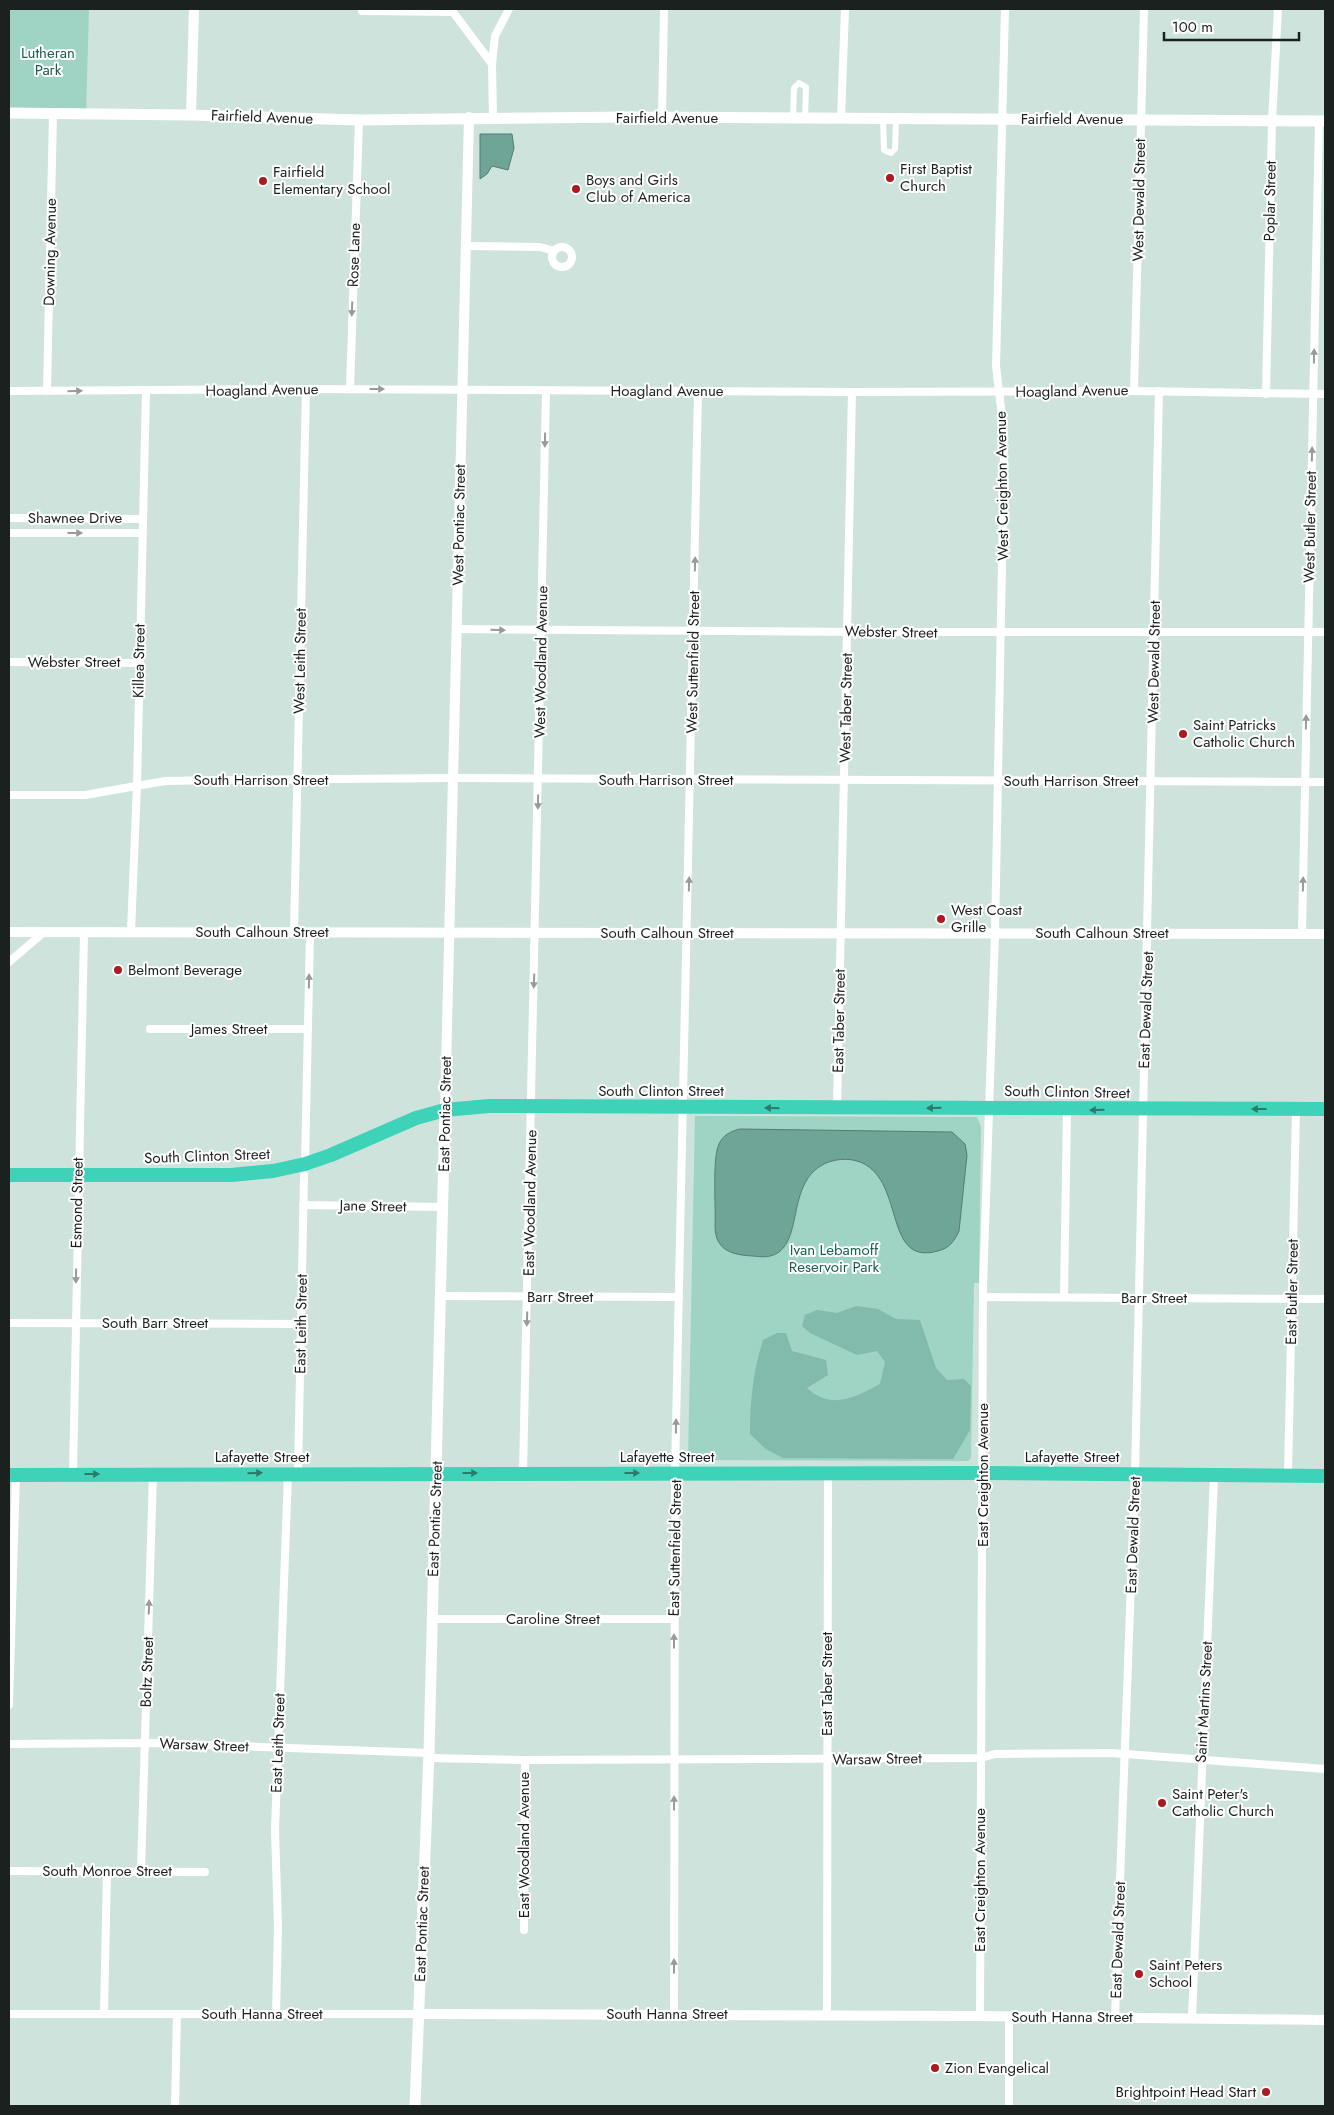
<svg xmlns="http://www.w3.org/2000/svg" width="1334" height="2115" font-family="Jost,sans-serif">
  <rect width="100%" height="100%" fill="#cfe3dd"/>
  <g fill="#9fd3c4">
    <polygon points="9,9 89,9 86,114 9,114"/>
    <polygon points="695,1116 977,1117 981,1127 979,1283 974,1283 971,1458 968,1461 688,1460"/>
  </g>
  <path fill="#82baab" d="M 856,1306 L 878,1309 L 896,1319 L 920,1320 L 936,1368 L 947,1380 L 964,1379 L 971,1386 L 970,1430 L 953,1459 L 783,1458 L 766,1449 L 750,1434 C 750,1401 753,1372 763,1340 L 777,1333 L 786,1333 L 792,1351 L 826,1360 L 828,1375 L 807,1388 C 830,1410 855,1398 880,1384 L 885,1362 L 877,1351 L 857,1355 L 810,1333 L 802,1326 L 805,1315 L 817,1310 L 837,1313 Z"/>
  <g fill="#6ea596" stroke="#557d72">
    <polygon points="480,134 512,134 514,148 508,170 492,166 487,174 480,179"/>
    <path d="M 740,1129 L 952,1132 L 965,1144 L 967,1155 L 959,1231 C 954,1242 949,1248 938,1251 C 881,1267 907,1176 857,1161 C 847,1158 834,1159 824,1164 C 788,1182 802,1235 779,1252 C 771,1258 762,1257 753,1256 C 733,1255 715,1251 715,1226 C 716,1207 712,1159 719,1144 C 723,1135 731,1131 740,1129 Z"/>
  </g>
  <g fill="none" stroke-linecap="round" stroke-linejoin="round">
    <g stroke="#fff" stroke-width="6">
      <polyline points="793,118 794,88 799,83 806,87 805,118"/>
      <polyline points="883,119 884,150 891,153 895,149 896,119"/>
    </g>
    <g stroke="#fff" stroke-width="8">
      <polyline points="362,9 362,11 453,12 492,64"/>
      <polyline points="493,117 492,64 495,36 509,9"/>
      <polyline points="662,117 664,9"/>
      <polyline points="841,119 845,9"/>
      <polyline points="466,246 540,247 554,251"/>
      <circle cx="562" cy="257" r="10"/>
      <polyline points="350,389 359,120"/>
      <polyline points="9,391 306,389 852,392 1134,391 1325,394"/>
      <polyline points="47,391 53,113"/>
      <polyline points="1134,391 1144,9"/>
      <polyline points="1266,394 1272,121 1278,9"/>
      <polyline points="9,518 142,519"/>
      <polyline points="9,533 141,533"/>
      <polyline points="456,629 858,632 1325,632"/>
      <polyline points="9,662 138,663"/>
      <polyline points="9,795 85,795 165,781 217,780 452,778 1325,782"/>
      <polyline points="131,932 137,784 146,390"/>
      <polyline points="294,933 306,389"/>
      <polyline points="1302,933 1319,121"/>
      <polyline points="9,962 43,933"/>
      <polyline points="150,1029 307,1029"/>
      <polyline points="837,1109 852,392"/>
      <polyline points="305,1164 310,933"/>
      <polyline points="303,1205 443,1207"/>
      <polyline points="441,1296 679,1297"/>
      <polyline points="983,1297 1325,1299"/>
      <polyline points="1064,1297 1067,1110"/>
      <polyline points="9,1323 301,1324"/>
      <polyline points="298,1473 304,1175"/>
      <polyline points="73,1474 84,933"/>
      <polyline points="523,1474 546,391"/>
      <polyline points="1288,1474 1296,1109"/>
      <polyline points="432,1619 674,1619"/>
      <polyline points="9,1705 16,1475"/>
      <polyline points="9,1744 152,1743 429,1753"/>
      <polyline points="429,1758 525,1760 981,1758 995,1754 1112,1753 1325,1769"/>
      <polyline points="141,1870 153,1474"/>
      <polyline points="9,1871 205,1872"/>
      <polyline points="524,1930 525,1760"/>
      <polyline points="9,2014 419,2014"/>
      <polyline points="104,2014 107,1870"/>
      <polyline points="276,2014 278,1926 275,1830 288,1473"/>
      <polyline points="674,2014 675,1473 698,391"/>
      <polyline points="827,2015 828,1474"/>
      <polyline points="980,2016 983,1287 995,934 1004,456 1003,425 996,366 1005,9"/>
      <polyline points="1009,2016 1009,2106"/>
      <polyline points="1115,2017 1135,1474 1159,391"/>
      <polyline points="1192,2018 1214,1476"/>
      <polyline points="175,2106 177,2015"/>
    </g>
    <g stroke="#fff" stroke-width="10">
      <polyline points="191,115 194,9"/>
      <polyline points="9,932 1325,934"/>
      <polyline points="445,1110 469,117"/>
      <polyline points="419,2014 980,2016 1325,2020"/>
    </g>
    <g stroke="#fff" stroke-width="11">
      <polyline points="9,113 191,115 359,120 632,117 1325,121"/>
      <polyline points="415,2106 429,1753 445,1110"/>
    </g>
    <g stroke="#3ed2b8" stroke-width="14">
      <polyline points="9,1175 231,1175 273,1171 305,1164 331,1155 416,1118 445,1110 489,1106 1325,1109"/>
      <polyline points="9,1475 983,1473 1325,1476"/>
    </g>
  </g>
  <defs><path id="oneway-solid" d="M-6-.8H1V-3.2L6.5 0L1 3.2V.8H-6Z" transform="scale(1.25)"/></defs>
  <g fill="#989b9a">
    <use href="#oneway-solid" transform="translate(352 309) rotate(92)"/>
    <use href="#oneway-solid" transform="translate(1314 356) rotate(-89)"/>
    <use href="#oneway-solid" transform="translate(377 389)"/>
    <use href="#oneway-solid" transform="translate(75 391) rotate(-1)"/>
    <use href="#oneway-solid" transform="translate(545 440) rotate(91)"/>
    <use href="#oneway-solid" transform="translate(1312 454) rotate(-89)"/>
    <use href="#oneway-solid" transform="translate(75 533)"/>
    <use href="#oneway-solid" transform="translate(695 564) rotate(-89)"/>
    <use href="#oneway-solid" transform="translate(498 630) rotate(1)"/>
    <use href="#oneway-solid" transform="translate(1306 722) rotate(-89)"/>
    <use href="#oneway-solid" transform="translate(538 802) rotate(91)"/>
    <use href="#oneway-solid" transform="translate(689 884) rotate(-89)"/>
    <use href="#oneway-solid" transform="translate(1303 884) rotate(-89)"/>
    <use href="#oneway-solid" transform="translate(309 981) rotate(-89)"/>
    <use href="#oneway-solid" transform="translate(534 981) rotate(92)"/>
    <use href="#oneway-solid" transform="translate(76 1276) rotate(91)"/>
    <use href="#oneway-solid" transform="translate(527 1319) rotate(92)"/>
    <use href="#oneway-solid" transform="translate(676 1426) rotate(-89)"/>
    <use href="#oneway-solid" transform="translate(149 1607) rotate(-88)"/>
    <use href="#oneway-solid" transform="translate(674 1641) rotate(-90)"/>
    <use href="#oneway-solid" transform="translate(674 1803) rotate(-90)"/>
    <use href="#oneway-solid" transform="translate(674 1966) rotate(-90)"/>
  </g>
  <g fill="#2c7a6c">
    <use href="#oneway-solid" transform="translate(772 1108) rotate(-179)"/>
    <use href="#oneway-solid" transform="translate(934 1108) rotate(179)"/>
    <use href="#oneway-solid" transform="translate(1259 1109) rotate(-180)"/>
    <use href="#oneway-solid" transform="translate(1097 1110) rotate(179)"/>
    <use href="#oneway-solid" transform="translate(255 1473) rotate(-1)"/>
    <use href="#oneway-solid" transform="translate(470 1473)"/>
    <use href="#oneway-solid" transform="translate(632 1473)"/>
    <use href="#oneway-solid" transform="translate(92 1474)"/>
  </g>
  <g fill="#ac191f" stroke="#fff" stroke-width="2">
    <circle cx="890" cy="178" r="5"/>
    <circle cx="263" cy="181" r="5"/>
    <circle cx="576" cy="189" r="5"/>
    <circle cx="1183" cy="734" r="5"/>
    <circle cx="941" cy="919" r="5"/>
    <circle cx="118" cy="970" r="5"/>
    <circle cx="1162" cy="1803" r="5"/>
    <circle cx="1139" cy="1974" r="5"/>
    <circle cx="935" cy="2068" r="5"/>
    <circle cx="1266" cy="2092" r="5"/>
  </g>
  <g text-anchor="middle" stroke-width="4" stroke-linejoin="round" paint-order="stroke">
    <g font-size="15" fill="#186051" stroke="#fff">
      <text x="48" y="58">Lutheran<tspan x="48" dy="17">Park</tspan></text>
      <text x="834" y="1255">Ivan Lebamoff<tspan x="834" dy="17">Reservoir Park</tspan></text>
    </g>
    <g font-size="15" fill="#1a211f" stroke="#fff">
      <text transform="translate(262 117) rotate(2)" y="5">Fairfield Avenue</text>
      <text x="667" y="123">Fairfield Avenue</text>
      <text x="1072" y="124">Fairfield Avenue</text>
      <text transform="translate(1139 200) rotate(-89)" y="5">West Dewald Street</text>
      <text transform="translate(1270 201) rotate(-89)" y="5">Poplar Street</text>
      <text transform="translate(50 252) rotate(-89)" y="5">Downing Avenue</text>
      <text transform="translate(354 255) rotate(-88)" y="5">Rose Lane</text>
      <text transform="translate(262 390) rotate(-1)" y="5">Hoagland Avenue</text>
      <text x="667" y="396">Hoagland Avenue</text>
      <text transform="translate(1072 391) rotate(-1)" y="5">Hoagland Avenue</text>
      <text transform="translate(1002 486) rotate(-91)" y="5">West Creighton Avenue</text>
      <text x="75" y="523">Shawnee Drive</text>
      <text transform="translate(459 525) rotate(-89)" y="5">West Pontiac Street</text>
      <text transform="translate(1310 527) rotate(-89)" y="5">West Butler Street</text>
      <text transform="translate(891 632) rotate(1)" y="5">Webster Street</text>
      <text transform="translate(139 661) rotate(-89)" y="5">Killea Street</text>
      <text transform="translate(300 661) rotate(-89)" y="5">West Leith Street</text>
      <text x="74" y="667">Webster Street</text>
      <text transform="translate(541 662) rotate(-89)" y="5">West Woodland Avenue</text>
      <text transform="translate(693 662) rotate(-89)" y="5">West Suttenfield Street</text>
      <text transform="translate(1154 662) rotate(-89)" y="5">West Dewald Street</text>
      <text transform="translate(846 708) rotate(-89)" y="5">West Taber Street</text>
      <text x="261" y="785">South Harrison Street</text>
      <text x="666" y="785">South Harrison Street</text>
      <text x="1071" y="786">South Harrison Street</text>
      <text x="262" y="937">South Calhoun Street</text>
      <text x="667" y="938">South Calhoun Street</text>
      <text x="1102" y="938">South Calhoun Street</text>
      <text transform="translate(1146 1010) rotate(-88)" y="5">East Dewald Street</text>
      <text transform="translate(839 1021) rotate(-89)" y="5">East Taber Street</text>
      <text x="229" y="1034">James Street</text>
      <text x="661" y="1096">South Clinton Street</text>
      <text transform="translate(1067 1092) rotate(1)" y="5">South Clinton Street</text>
      <text transform="translate(445 1114) rotate(-89)" y="5">East Pontiac Street</text>
      <text transform="translate(207 1156) rotate(-2)" y="5">South Clinton Street</text>
      <text transform="translate(77 1203) rotate(-89)" y="5">Esmond Street</text>
      <text transform="translate(530 1203) rotate(-89)" y="5">East Woodland Avenue</text>
      <text transform="translate(373 1206) rotate(1)" y="5">Jane Street</text>
      <text transform="translate(1292 1292) rotate(-89)" y="5">East Butler Street</text>
      <text x="560" y="1302">Barr Street</text>
      <text x="1154" y="1303">Barr Street</text>
      <text x="155" y="1328">South Barr Street</text>
      <text transform="translate(301 1324) rotate(-89)" y="5">East Leith Street</text>
      <text x="262" y="1462">Lafayette Street</text>
      <text x="667" y="1462">Lafayette Street</text>
      <text x="1072" y="1462">Lafayette Street</text>
      <text transform="translate(983 1475) rotate(-90)" y="5">East Creighton Avenue</text>
      <text transform="translate(435 1519) rotate(-88)" y="5">East Pontiac Street</text>
      <text transform="translate(1133 1535) rotate(-88)" y="5">East Dewald Street</text>
      <text transform="translate(675 1548) rotate(-89)" y="5">East Suttenfield Street</text>
      <text x="553" y="1624">Caroline Street</text>
      <text transform="translate(147 1672) rotate(-88)" y="5">Boltz Street</text>
      <text transform="translate(827 1684) rotate(-90)" y="5">East Taber Street</text>
      <text transform="translate(1204 1702) rotate(-87)" y="5">Saint Martins Street</text>
      <text transform="translate(278 1743) rotate(-88)" y="5">East Leith Street</text>
      <text transform="translate(204 1745) rotate(2)" y="5">Warsaw Street</text>
      <text transform="translate(877 1759) rotate(-1)" y="5">Warsaw Street</text>
      <text transform="translate(524 1845) rotate(-90)" y="5">East Woodland Avenue</text>
      <text x="107" y="1876">South Monroe Street</text>
      <text transform="translate(980 1880) rotate(-90)" y="5">East Creighton Avenue</text>
      <text transform="translate(422 1924) rotate(-88)" y="5">East Pontiac Street</text>
      <text transform="translate(1118 1940) rotate(-88)" y="5">East Dewald Street</text>
      <text x="262" y="2019">South Hanna Street</text>
      <text x="667" y="2019">South Hanna Street</text>
      <text x="1072" y="2022">South Hanna Street</text>
    </g>
    <g font-size="15" fill="#1a211f" stroke="#fff" text-anchor="start">
      <text x="900" y="174">First Baptist<tspan x="900" dy="17">Church</tspan></text>
      <text x="273" y="177">Fairfield<tspan x="273" dy="17">Elementary School</tspan></text>
      <text x="586" y="185">Boys and Girls<tspan x="586" dy="17">Club of America</tspan></text>
      <text x="1193" y="730">Saint Patricks<tspan x="1193" dy="17">Catholic Church</tspan></text>
      <text x="951" y="915">West Coast<tspan x="951" dy="17">Grille</tspan></text>
      <text x="128" y="975">Belmont Beverage</text>
      <text x="1172" y="1799">Saint Peter's<tspan x="1172" dy="17">Catholic Church</tspan></text>
      <text x="1149" y="1970">Saint Peters<tspan x="1149" dy="17">School</tspan></text>
      <text x="945" y="2073">Zion Evangelical</text>
      <text x="1256" y="2097" text-anchor="end">Brightpoint Head Start</text>
    </g>
  </g>
  <rect width="1334" height="2115" fill="none" stroke="#1a211f" stroke-width="20"/>
  <path d="M1164 32v8h135v-8" fill="none" stroke="#1a211f" stroke-width="2.5"/>
  <text x="1172" y="32" font-size="15" fill="#1a211f" stroke="#ffffff" stroke-width="4" paint-order="stroke">100 m</text>
</svg>
